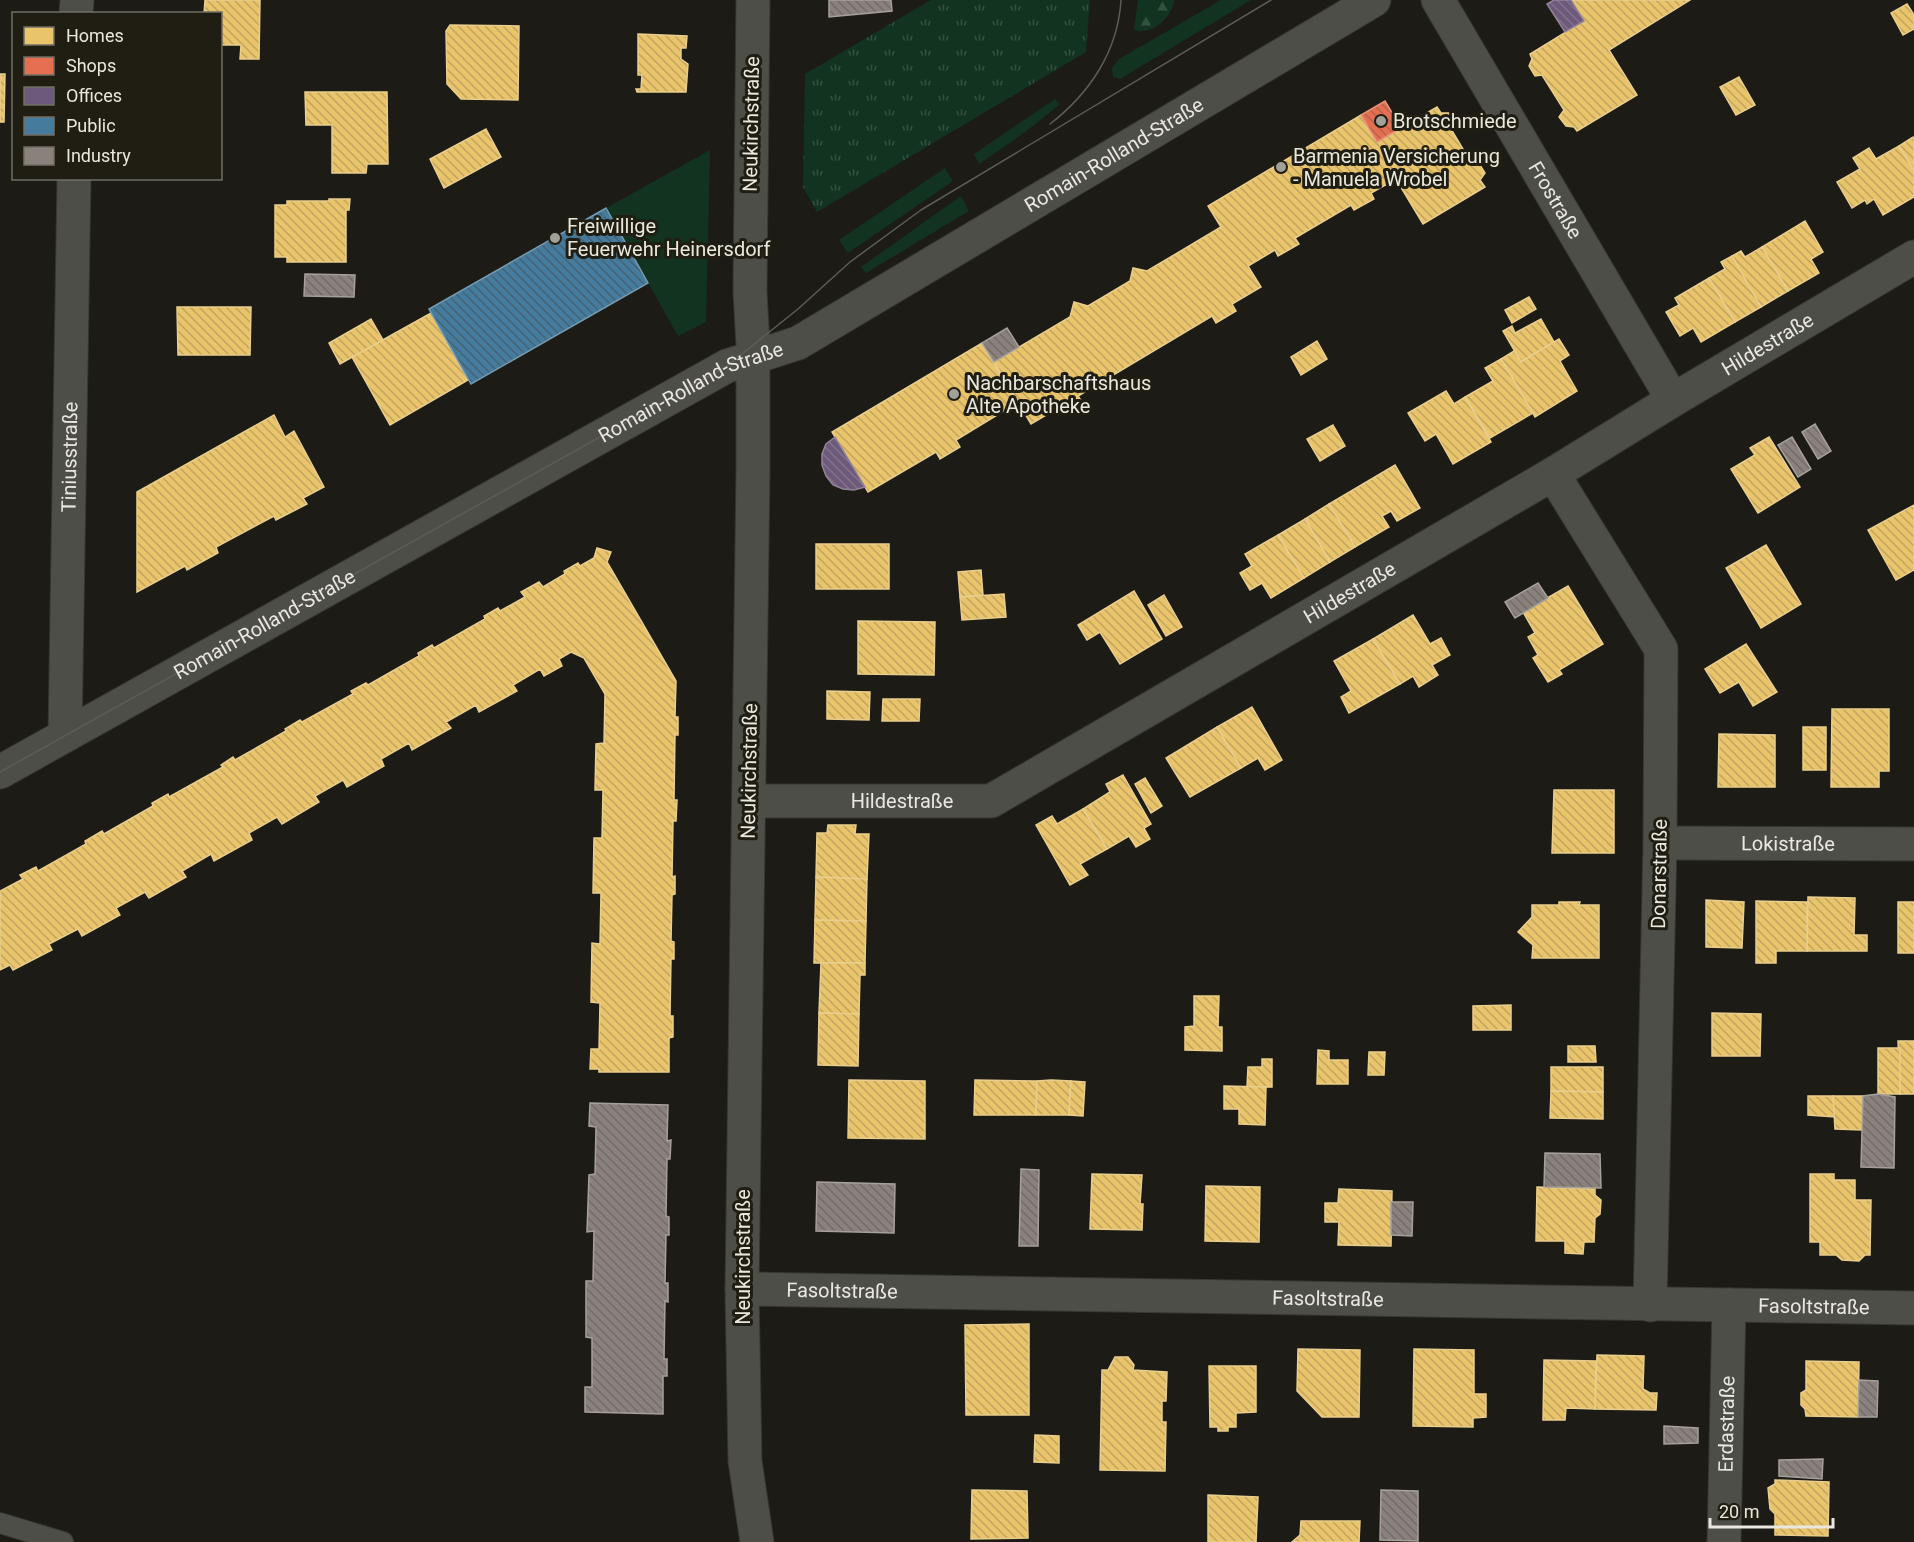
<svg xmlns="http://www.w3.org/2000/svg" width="1914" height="1542" font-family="Roboto,sans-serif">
  <defs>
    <pattern id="forest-firs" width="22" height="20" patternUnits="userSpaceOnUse" patternTransform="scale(1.5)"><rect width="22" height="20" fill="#123320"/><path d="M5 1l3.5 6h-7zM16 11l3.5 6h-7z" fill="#345140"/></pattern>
    <pattern id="park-tufts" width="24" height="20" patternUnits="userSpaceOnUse" patternTransform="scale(1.5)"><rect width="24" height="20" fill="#123320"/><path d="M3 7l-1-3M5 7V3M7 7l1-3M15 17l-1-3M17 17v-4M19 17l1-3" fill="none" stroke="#345140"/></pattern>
    <pattern id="homes-back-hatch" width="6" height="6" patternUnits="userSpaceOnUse" patternTransform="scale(1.5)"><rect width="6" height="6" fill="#e9c46a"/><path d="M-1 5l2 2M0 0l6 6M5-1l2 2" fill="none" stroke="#c0a460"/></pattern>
    <pattern id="shops-back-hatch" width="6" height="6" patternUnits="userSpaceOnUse" patternTransform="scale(1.5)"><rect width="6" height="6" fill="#e76f51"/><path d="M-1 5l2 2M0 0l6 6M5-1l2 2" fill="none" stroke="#b7624d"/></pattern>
    <pattern id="offices-back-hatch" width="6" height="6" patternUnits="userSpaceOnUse" patternTransform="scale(1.5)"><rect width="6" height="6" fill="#6d597a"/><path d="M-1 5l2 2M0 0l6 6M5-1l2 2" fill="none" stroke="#82718c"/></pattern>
    <pattern id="public-back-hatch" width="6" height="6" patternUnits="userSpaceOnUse" patternTransform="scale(1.5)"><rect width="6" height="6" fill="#457b9d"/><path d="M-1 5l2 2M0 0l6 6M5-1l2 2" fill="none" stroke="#456374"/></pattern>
    <pattern id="industry-back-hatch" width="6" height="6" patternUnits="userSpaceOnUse" patternTransform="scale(1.5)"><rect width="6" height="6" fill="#8a817c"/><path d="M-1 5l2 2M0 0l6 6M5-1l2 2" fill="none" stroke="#726c68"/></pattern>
  </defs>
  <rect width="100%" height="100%" fill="#1c1b16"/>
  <g fill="#123320">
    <polygon points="1221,0 1251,0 1120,79 1113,77 1112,68 1119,59"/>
    <path d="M 1055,99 L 1060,104 C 1034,126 1008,145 979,164 L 974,154 Z"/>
    <polygon points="710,150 706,322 678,336 606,208"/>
    <polygon points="945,168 953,181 848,253 839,240"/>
    <polygon points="961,196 969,211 866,273 861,267"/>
  </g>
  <path fill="url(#forest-firs)" d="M 1138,0 L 1174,0 C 1171,19 1153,35 1134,30 Z"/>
  <polygon fill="url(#park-tufts)" points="931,0 1090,0 1086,52 817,212 803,187 805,74"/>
  <g fill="url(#homes-back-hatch)" stroke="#e9ce8d" stroke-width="1.5">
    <polygon points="205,0 260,0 259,59 240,59 241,45 220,45 220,14 204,14"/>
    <polygon points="1571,0 1690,0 1609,50 1637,95 1577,131 1574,127 1566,126 1559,117 1564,110 1542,75 1535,76 1529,66 1532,59 1530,54 1584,21"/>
    <polygon points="1907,4 1914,15 1914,29 1903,35 1891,13"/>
    <polygon points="450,25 519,26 518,100 461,99 447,84 446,31"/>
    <polygon points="638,34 687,36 686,48 681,48 681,59 688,64 686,92 637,92 636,89 641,89 642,75 638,75"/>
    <polygon points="0,74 5,74 4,122 0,122"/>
    <polygon points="1739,77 1755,105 1736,115 1720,87"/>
    <polygon points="305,92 387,92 388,164 367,164 366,173 332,173 332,125 306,125"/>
    <polygon points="1437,107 1441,113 1449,113 1454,122 1451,129 1473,166 1480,165 1485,173 1480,180 1485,187 1423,224 1396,179 1371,193 1374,199 1354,210 1351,205 1295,238 1299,244 1278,256 1275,250 1248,266 1261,287 1232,304 1236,311 1216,323 1212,316 1078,396 1082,402 1062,414 1058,408 1031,424 994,362 1070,317 1074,302 1088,306 1130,281 1133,268 1147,271 1221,227 1208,206 1361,115 1377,142"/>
    <polygon points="486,129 501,157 444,188 430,159"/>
    <polygon points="1913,137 1914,139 1914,171 1899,146"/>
    <polygon points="1899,146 1914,171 1914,197 1883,215 1874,199 1867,204 1865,200 1852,208 1837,182 1860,169 1853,158 1869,148 1876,159"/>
    <polygon points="329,199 350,199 349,210 346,210 346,262 287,262 287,257 275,257 275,205 287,205 287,201 329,201"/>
    <polygon points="1805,221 1823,252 1811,259 1819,273 1788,291 1762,247"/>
    <polygon points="1762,247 1788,291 1761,307 1732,256 1741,251 1745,257"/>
    <polygon points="1732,256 1761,307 1735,322 1709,278 1725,269 1721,262"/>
    <polygon points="1709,278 1735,322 1701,342 1693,328 1680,336 1666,312 1679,305 1675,298"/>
    <polygon points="1529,297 1536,309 1512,323 1505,310"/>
    <polygon points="177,307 251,307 250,355 178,355"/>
    <polygon points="431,313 468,380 390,425 352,357"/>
    <polygon points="371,319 383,340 340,364 329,343"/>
    <polygon points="1541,319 1554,342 1521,362 1503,331 1512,326 1515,333"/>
    <polygon points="1559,339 1569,355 1560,361 1577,391 1535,417 1501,359 1514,351 1521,362"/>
    <polygon points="1317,341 1327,359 1301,375 1291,357"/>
    <polygon points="982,343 1017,403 956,440 960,447 940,459 936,452 868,492 832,432"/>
    <polygon points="1501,359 1533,413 1490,438 1465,397 1493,381 1485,368"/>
    <polygon points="1446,391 1454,404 1465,397 1491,442 1453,464 1436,434 1425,441 1408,413"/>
    <polygon points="274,415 285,437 294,431 324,487 303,498 307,504 276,520 274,516 216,547 218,553 187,570 185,566 137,592 137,492"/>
    <polygon points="1333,425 1345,446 1320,461 1307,439"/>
    <polygon points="1769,437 1800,487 1758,513 1731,469 1755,455 1750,448"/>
    <polygon points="1395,465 1420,508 1397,521 1391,511 1382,516 1389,527 1355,547 1329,504"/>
    <polygon points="1329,504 1355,547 1330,562 1305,519"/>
    <polygon points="1914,505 1914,570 1896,580 1868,530"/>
    <polygon points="1305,519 1330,562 1304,578 1278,535"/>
    <polygon points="1278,535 1304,578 1271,598 1262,583 1250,590 1240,573 1252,566 1245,554"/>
    <rect x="816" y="544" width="73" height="45"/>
    <polygon points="1766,545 1801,604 1761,628 1726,568"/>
    <polygon points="597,548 611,552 607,562 676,681 675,717 678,717 678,735 675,735 674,800 677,800 676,821 673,821 672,877 675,876 675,894 672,895 671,941 674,942 674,959 671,959 670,1016 673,1016 673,1037 669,1038 669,1072 599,1072 599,1069 590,1069 591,1049 599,1049 600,1003 591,1002 592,943 600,944 601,893 593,893 594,838 602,838 603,790 595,790 596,744 604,743 605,694 584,658 571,652 559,659 562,666 544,676 540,669 513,685 517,691 479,712 476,705 446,722 451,728 412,750 409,743 381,759 384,766 347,787 343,780 315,796 319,802 282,824 277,817 249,833 252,840 214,861 211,854 182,871 186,877 149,898 145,892 116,908 120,915 82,936 78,929 49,944 52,950 13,970 10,965 0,970 0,891 23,879 20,875 36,867 38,871 86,844 85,841 102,831 104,834 153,806 152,803 168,794 169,797 223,767 221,765 233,757 235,760 286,731 285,729 300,720 302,722 353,694 351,691 366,683 368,685 419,656 418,653 432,645 434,648 485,619 484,616 498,608 500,611 525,597 521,592 539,582 543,587 565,574 564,571 578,563 580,566 594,558"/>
    <polygon points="981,570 983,595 960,597 958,572"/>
    <polygon points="1568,586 1603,644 1559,670 1562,674 1548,682 1533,658 1538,655 1528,637 1535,633 1523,612"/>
    <polygon points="1134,591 1162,639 1120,664 1100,632 1087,640 1078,625"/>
    <polygon points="1004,594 1006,617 962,620 960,597"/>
    <polygon points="1164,595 1182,627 1166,636 1148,605"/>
    <polygon points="1413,615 1430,644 1441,638 1450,655 1432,665 1438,675 1419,687 1413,676 1400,684 1373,639"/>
    <polygon points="858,621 935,622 934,675 858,674"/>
    <polygon points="1373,639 1400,684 1349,713 1341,697 1351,691 1334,661"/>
    <polygon points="1746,644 1777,692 1753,706 1739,682 1720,693 1705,669"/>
    <polygon points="827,691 870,692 869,720 827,719"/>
    <polygon points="883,699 920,699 919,721 882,721"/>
    <polygon points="1252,707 1282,760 1265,770 1258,758 1241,768 1217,727"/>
    <polygon points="1832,709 1889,709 1889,771 1879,771 1879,787 1831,787"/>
    <polygon points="1217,727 1241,768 1190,797 1166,758"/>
    <rect x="1803" y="727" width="23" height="43"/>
    <polygon points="1719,734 1775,735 1775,787 1718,787"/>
    <polygon points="1123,775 1151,824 1144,828 1150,839 1136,847 1129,836 1107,849 1083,809 1110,792 1106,784"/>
    <polygon points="1145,778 1162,806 1151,813 1135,784"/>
    <polygon points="1554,790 1614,790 1614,853 1552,853"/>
    <polygon points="1083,809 1107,849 1080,864 1088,875 1070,885 1036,825 1052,816 1057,824"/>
    <polygon points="828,825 856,825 855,834 869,834 867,879 816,877 817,833 827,833"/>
    <polygon points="816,877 867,879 866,921 815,920"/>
    <polygon points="1808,897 1855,898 1854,935 1867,935 1867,951 1807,951"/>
    <polygon points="1706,900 1744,902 1742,948 1706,947"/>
    <polygon points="1756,901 1807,902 1807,951 1776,951 1776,963 1756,963"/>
    <polygon points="1559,902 1580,902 1579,905 1599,905 1599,958 1532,958 1533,945 1518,932 1532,917 1532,905 1559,905"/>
    <rect x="1898" y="902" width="16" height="51"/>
    <polygon points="815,920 866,921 865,963 814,963"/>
    <polygon points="821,963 865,963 865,975 860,975 859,1014 819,1013"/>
    <polygon points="1194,996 1219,996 1218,1027 1222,1027 1222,1051 1185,1050 1185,1027 1194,1026"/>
    <polygon points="1511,1005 1511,1030 1473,1030 1473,1006"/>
    <polygon points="819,1013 859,1014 858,1066 818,1065"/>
    <polygon points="1712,1013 1761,1014 1760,1056 1712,1056"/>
    <polygon points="1898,1041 1914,1041 1914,1094 1900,1094"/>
    <polygon points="1568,1046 1595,1046 1596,1062 1568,1062"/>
    <rect x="1878" y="1048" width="22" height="46"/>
    <polygon points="1318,1050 1329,1051 1329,1060 1348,1060 1348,1084 1317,1084"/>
    <polygon points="1369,1052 1385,1052 1384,1075 1368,1075"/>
    <polygon points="1262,1059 1272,1059 1272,1087 1247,1087 1248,1067 1262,1067"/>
    <polygon points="1551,1067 1603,1067 1603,1092 1551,1091"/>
    <polygon points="849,1080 925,1081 925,1139 848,1138"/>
    <polygon points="975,1080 1037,1081 1036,1115 974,1115"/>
    <polygon points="1051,1080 1071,1081 1069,1115 1036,1115 1037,1081"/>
    <polygon points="1071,1081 1085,1082 1083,1116 1069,1115"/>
    <polygon points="1224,1086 1266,1087 1265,1125 1239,1124 1239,1109 1224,1109"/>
    <polygon points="1551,1091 1603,1092 1603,1119 1550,1118"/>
    <polygon points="1808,1096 1833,1096 1835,1117 1808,1115"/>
    <polygon points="1833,1096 1863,1096 1862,1130 1835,1129"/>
    <polygon points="1092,1174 1142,1175 1140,1204 1143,1204 1142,1230 1090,1229"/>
    <polygon points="1810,1174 1834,1174 1834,1180 1855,1180 1855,1200 1871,1200 1870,1255 1865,1255 1859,1261 1842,1260 1836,1255 1820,1255 1820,1242 1810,1242"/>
    <polygon points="1206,1186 1260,1187 1259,1242 1205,1241"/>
    <polygon points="1537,1187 1595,1189 1595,1195 1601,1200 1600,1214 1595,1218 1594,1242 1584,1242 1583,1254 1565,1253 1565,1241 1536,1241"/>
    <polygon points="1339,1189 1392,1191 1391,1246 1338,1245 1339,1222 1325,1222 1325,1203 1338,1203"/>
    <polygon points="1029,1324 1029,1415 966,1415 965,1325"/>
    <polygon points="1298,1349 1360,1350 1359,1417 1322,1417 1297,1391"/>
    <polygon points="1414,1349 1474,1350 1474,1394 1486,1394 1486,1417 1473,1418 1473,1427 1413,1426"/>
    <polygon points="1597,1355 1644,1356 1643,1389 1650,1393 1657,1393 1656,1410 1595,1409"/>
    <polygon points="1115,1357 1128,1357 1134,1365 1133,1370 1167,1372 1166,1401 1162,1401 1162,1422 1166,1422 1165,1471 1100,1470 1102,1370 1108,1370"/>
    <polygon points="1544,1360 1596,1361 1595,1409 1566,1408 1565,1420 1543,1420"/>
    <polygon points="1806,1361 1859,1362 1858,1417 1806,1416 1805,1409 1801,1405 1801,1393 1806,1390"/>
    <polygon points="1209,1366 1256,1366 1256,1412 1236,1413 1236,1427 1228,1427 1228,1431 1218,1431 1218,1427 1210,1427"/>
    <polygon points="1035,1435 1059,1436 1059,1463 1034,1462"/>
    <polygon points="1775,1480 1829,1482 1828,1536 1775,1535 1775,1514 1770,1509 1768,1488 1775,1484"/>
    <polygon points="972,1490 1027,1491 1028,1538 971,1539"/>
    <polygon points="1208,1495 1258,1497 1256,1542 1208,1542"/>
    <polygon points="1301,1521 1360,1521 1359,1542 1292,1542 1300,1535"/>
  </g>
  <polygon fill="url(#shops-back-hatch)" stroke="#e8937c" stroke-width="1.5" points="1385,101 1401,128 1377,142 1361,115"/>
  <g fill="url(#offices-back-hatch)" stroke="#928498" stroke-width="1.5">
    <polygon points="1554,0 1571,0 1584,21 1565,32 1547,4"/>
    <polygon points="835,437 865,487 854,490 843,489 833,485 826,476 822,465 822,454 826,444"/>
  </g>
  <polygon fill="url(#public-back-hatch)" stroke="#769bb1" stroke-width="1.5" points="606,208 648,283 471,384 429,309"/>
  <g fill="url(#industry-back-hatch)" stroke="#a6a09a" stroke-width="1.5">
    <polygon points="829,0 891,0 892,11 829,17"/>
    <polygon points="305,274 355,275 354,297 304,296"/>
    <polygon points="1007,328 1019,347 994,362 982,343"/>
    <polygon points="1815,424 1831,451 1818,459 1802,432"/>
    <polygon points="1792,437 1811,469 1798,477 1778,445"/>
    <polygon points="1538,583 1548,598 1515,618 1505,602"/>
    <polygon points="1878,1094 1895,1097 1894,1168 1861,1167 1863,1096"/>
    <polygon points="590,1103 668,1105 667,1141 671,1140 670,1159 667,1159 666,1216 669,1217 669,1235 666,1235 665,1283 668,1283 668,1302 665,1301 664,1359 667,1359 667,1376 663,1376 663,1414 585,1412 585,1387 592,1387 592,1338 586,1337 586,1281 593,1281 594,1231 587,1232 589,1175 595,1174 596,1127 589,1126"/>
    <polygon points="1545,1153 1600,1154 1601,1188 1544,1187"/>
    <polygon points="1021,1169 1039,1170 1038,1246 1019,1246"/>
    <polygon points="817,1182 895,1184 894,1233 816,1231"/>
    <polygon points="1391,1202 1413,1202 1412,1236 1391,1235"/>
    <polygon points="1859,1380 1878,1381 1877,1417 1858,1417"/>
    <polygon points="1664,1426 1698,1428 1698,1443 1664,1444"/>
    <polygon points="1823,1459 1822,1479 1779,1476 1779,1460"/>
    <polygon points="1381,1490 1418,1491 1418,1541 1380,1540"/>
  </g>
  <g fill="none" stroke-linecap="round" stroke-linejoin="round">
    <defs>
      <polyline id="service" points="0,1523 63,1542"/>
      <g id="minor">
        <polyline points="753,0 750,292 753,345 753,471 742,1289 745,1461 757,1542"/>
        <path id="s1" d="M 1438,0 L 1673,400"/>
        <polyline points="76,14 77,0"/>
        <polyline points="1553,474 1661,649 1660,843 1650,1305"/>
        <path id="s2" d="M 65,735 L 74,178"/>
        <path id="s3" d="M 0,772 L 727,366 L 798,343 L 1374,0"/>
        <path id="s4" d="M 749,801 L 991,801 L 1553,474 L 1673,400 L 1914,257"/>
        <path id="s5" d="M 1660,843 L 1914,844"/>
        <path id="s6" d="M 742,1289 L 1914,1308"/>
        <path id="s7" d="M 1724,1542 L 1729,1305"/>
      </g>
    </defs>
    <use href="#service" stroke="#373632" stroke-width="22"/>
    <use href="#minor" stroke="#373632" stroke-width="35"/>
    <use href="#service" stroke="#4e4e49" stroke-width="20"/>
    <use href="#minor" stroke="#4e4e49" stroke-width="33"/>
    <g stroke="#5d5c57" stroke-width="1.5">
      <path d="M 1050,124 C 1090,93 1118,51 1121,0"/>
      <path id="s8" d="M 0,772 L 727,366 L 798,309 L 850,262 L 921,210 L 1271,0"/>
    </g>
  </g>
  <g fill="#a1a099" stroke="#201d12" stroke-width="2">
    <circle cx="1381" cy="121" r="6"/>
    <circle cx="1281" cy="167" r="6"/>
    <circle cx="555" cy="238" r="6"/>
    <circle cx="954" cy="394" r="6"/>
  </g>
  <g text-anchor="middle" stroke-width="6" stroke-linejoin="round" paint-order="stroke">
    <g font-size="20" fill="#e9e7df" stroke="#201d12" text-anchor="start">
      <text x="1393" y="128">Brotschmiede</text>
      <text x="1293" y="163">Barmenia Versicherung<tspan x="1293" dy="23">- Manuela Wrobel</tspan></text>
      <text x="567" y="233">Freiwillige<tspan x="567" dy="23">Feuerwehr Heinersdorf</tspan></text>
      <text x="966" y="390">Nachbarschaftshaus<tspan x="966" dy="23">Alte Apotheke</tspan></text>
    </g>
    <g font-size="20" fill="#e9e7df" stroke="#201d12">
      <text transform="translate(751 124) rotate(-89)" y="7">Neukirchstraße</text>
      <text dy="7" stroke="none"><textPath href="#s3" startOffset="1275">Romain-Rolland-Straße</textPath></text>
      <text dy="7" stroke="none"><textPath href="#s1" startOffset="232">Frostraße</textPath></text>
      <text dy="7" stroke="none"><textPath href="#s4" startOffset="1143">Hildestraße</textPath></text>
      <text dy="7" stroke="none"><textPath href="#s3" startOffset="789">Romain-Rolland-Straße</textPath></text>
      <text dy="7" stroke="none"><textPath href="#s2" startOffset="278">Tiniusstraße</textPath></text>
      <text dy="7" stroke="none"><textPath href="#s4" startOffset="657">Hildestraße</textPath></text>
      <text dy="7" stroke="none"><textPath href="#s8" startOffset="303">Romain-Rolland-Straße</textPath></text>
      <text transform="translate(749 771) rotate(-89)" y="7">Neukirchstraße</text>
      <text dy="7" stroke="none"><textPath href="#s4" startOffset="153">Hildestraße</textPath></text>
      <text dy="7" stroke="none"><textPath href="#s5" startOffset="128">Lokistraße</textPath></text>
      <text transform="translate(1659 874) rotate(-89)" y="7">Donarstraße</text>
      <text transform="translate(743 1257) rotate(-90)" y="7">Neukirchstraße</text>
      <text dy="7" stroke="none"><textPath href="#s6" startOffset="100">Fasoltstraße</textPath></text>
      <text dy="7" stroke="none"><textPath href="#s6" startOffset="586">Fasoltstraße</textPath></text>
      <text dy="7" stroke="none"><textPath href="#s6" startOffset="1072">Fasoltstraße</textPath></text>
      <text dy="7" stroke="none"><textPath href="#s7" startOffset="118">Erdastraße</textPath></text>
    </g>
  </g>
  <rect x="12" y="12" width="210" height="168" fill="#201d12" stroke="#706e64" stroke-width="1.5"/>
  <rect x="24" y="27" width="30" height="18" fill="#e9c46a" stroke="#706e64" stroke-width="1.5"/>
  <text x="66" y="42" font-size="18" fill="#e9e7df">Homes</text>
  <rect x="24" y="57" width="30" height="18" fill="#e76f51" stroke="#706e64" stroke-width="1.5"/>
  <text x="66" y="72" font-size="18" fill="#e9e7df">Shops</text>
  <rect x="24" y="87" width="30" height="18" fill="#6d597a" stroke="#706e64" stroke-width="1.5"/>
  <text x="66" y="102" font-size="18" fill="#e9e7df">Offices</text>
  <rect x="24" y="117" width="30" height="18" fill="#457b9d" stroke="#706e64" stroke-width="1.5"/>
  <text x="66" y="132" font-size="18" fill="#e9e7df">Public</text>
  <rect x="24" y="147" width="30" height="18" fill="#8a817c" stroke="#706e64" stroke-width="1.5"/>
  <text x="66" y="162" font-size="18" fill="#e9e7df">Industry</text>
  <path d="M1710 1518v9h123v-9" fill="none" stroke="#e9e7df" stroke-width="3"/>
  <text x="1719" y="1518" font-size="18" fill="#e9e7df" stroke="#201d12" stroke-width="4.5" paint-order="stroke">20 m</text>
</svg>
